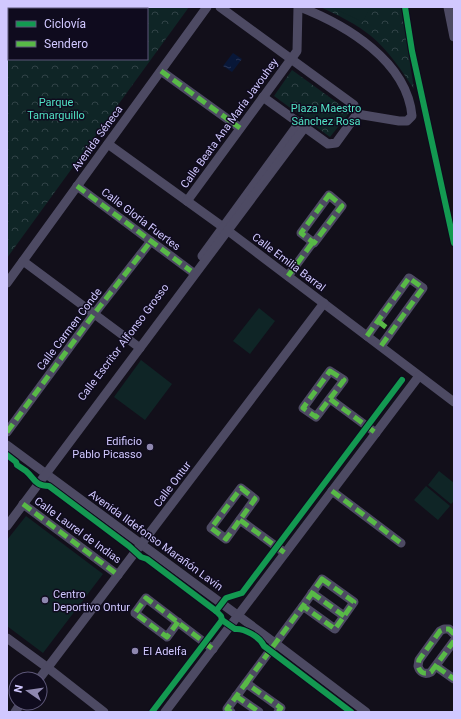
<svg xmlns="http://www.w3.org/2000/svg" width="461" height="719" font-family="Roboto,sans-serif">
  <defs>
    <pattern id="forest-crowns" width="20" height="18" patternUnits="userSpaceOnUse"><rect width="20" height="18" fill="#0f2526"/><path d="M2 6a3 3 0 1 1 6 0M12 15a3 3 0 1 1 6 0" fill="none" stroke="#314347"/></pattern>
    <pattern id="water-ripples" width="26" height="14" patternUnits="userSpaceOnUse"><rect width="26" height="14" fill="#081738"/><path d="M2 4q2-2 4 0t4 0M15 11q2-2 4 0t4 0" fill="none" stroke="#2b3756"/></pattern>
  </defs>
  <rect width="100%" height="100%" fill="#120f1a"/>
  <g fill="url(#forest-crowns)" fill-rule="evenodd">
    <path d="M 7,7 L 189,7 L 7,258 ZM 9,9 L 147,9 L 147,59 L 9,59 Z"/>
    <path d="M 320,7 L 401,7 L 414,89 C 401,70 389,51 371,36 C 358,25 336,14 320,7 Z"/>
    <polygon points="292,70 350,112 330,137 274,96"/>
  </g>
  <g fill="#0f2526">
    <polygon points="331,7 370,7 363,22"/>
    <polygon points="259,308 275,321 250,354 233,341"/>
    <polygon points="141,360 172,384 145,420 114,397"/>
    <polygon points="439,471 454,483 454,501 451,504 428,485"/>
    <polygon points="426,486 450,506 438,520 414,500"/>
    <polygon points="26,516 103,574 43,653 7,626 7,540"/>
  </g>
  <polygon fill="url(#water-ripples)" points="233,53 242,59 232,72 223,66"/>
  <g fill="none" stroke-linecap="round" stroke-linejoin="round">
    <g stroke="#4d4a63" stroke-width="9">
      <polyline points="220,7 354,105 357,114"/>
      <path d="M 300,7 C 346,25 407,61 412,116 L 407,121 L 399,121 L 357,114"/>
      <polyline points="448,7 454,37"/>
      <polyline points="161,71 240,128"/>
      <polyline points="263,97 328,144 336,143 357,114"/>
      <polyline points="108,144 223,227 454,402"/>
      <polyline points="77,186 191,271"/>
      <polygon points="329,195 342,206 314,243 301,233"/>
      <polyline points="187,201 297,51 298,7"/>
      <polyline points="202,256 299,123"/>
      <polyline points="23,261 140,348"/>
      <polyline points="288,276 313,242"/>
      <polyline points="7,283 207,7"/>
      <polyline points="367,336 409,278 423,288 381,346"/>
      <polygon points="330,371 344,380 316,417 303,408"/>
      <polyline points="330,399 376,433"/>
      <polyline points="7,432 94,314 151,241"/>
      <polyline points="7,445 275,643 366,712"/>
      <polygon points="241,488 255,499 226,539 211,528"/>
      <polyline points="332,491 401,543"/>
      <polyline points="23,504 118,575"/>
      <polyline points="240,520 285,553"/>
      <polyline points="7,526 305,127"/>
      <polygon points="322,579 354,602 335,629 303,606"/>
      <polyline points="312,593 344,616"/>
      <polyline points="178,622 167,637 135,613 146,598 213,649"/>
      <path d="M 454,634 L 449,629 L 444,629 L 440,631 L 419,660 L 418,666 C 420,673 425,675 431,672 L 454,641"/>
      <polyline points="7,638 48,668 104,712"/>
      <polyline points="437,667 454,679"/>
      <polyline points="39,679 324,303"/>
      <polyline points="246,683 303,606"/>
      <polyline points="236,696 259,712"/>
      <polyline points="15,712 21,703"/>
      <polyline points="165,712 419,376"/>
      <polyline points="231,712 227,709 246,683 281,708 278,712"/>
    </g>
    <g stroke="#58b947" stroke-width="5" stroke-dasharray="10 5" stroke-linecap="butt">
      <polyline points="161,71 240,128"/>
      <polyline points="77,186 191,271"/>
      <polygon points="329,195 342,206 314,243 301,233"/>
      <polyline points="288,276 313,242"/>
      <polyline points="378,321 392,332"/>
      <polyline points="367,336 409,278 423,288 381,346"/>
      <polygon points="330,371 344,380 316,417 303,408"/>
      <polyline points="330,399 376,433"/>
      <polyline points="7,432 94,314 151,241"/>
      <polygon points="241,488 255,499 226,539 211,528"/>
      <polyline points="332,491 401,543"/>
      <polyline points="23,504 118,575"/>
      <polyline points="240,520 285,553"/>
      <polygon points="322,579 354,602 335,629 303,606"/>
      <polyline points="312,593 344,616"/>
      <polyline points="178,622 167,637 135,613 146,598 213,649"/>
      <path d="M 454,634 L 449,629 L 444,629 L 440,631 L 419,660 L 418,666 C 420,673 425,675 431,672 L 454,641"/>
      <polyline points="437,667 454,679"/>
      <polyline points="246,683 303,606"/>
      <polyline points="236,696 259,712"/>
      <polyline points="231,712 227,709 246,683 281,708 278,712"/>
    </g>
    <defs>
      <g id="cycleway">
        <polyline points="405,7 412,51 454,243"/>
        <path d="M 7,455 L 16,462 L 17,465 C 20,467 23,469 26,471 C 35,479 35,486 49,486 L 129,546 L 141,557 L 147,559 L 216,611 L 221,616 L 222,620 L 235,629 C 244,628 260,637 264,646 L 351,712"/>
        <polyline points="216,611 226,598 242,593 402,380"/>
        <polyline points="152,712 222,620"/>
      </g>
    </defs>
    <use href="#cycleway" stroke="#0f0b1e" stroke-width="8"/>
    <use href="#cycleway" stroke="#139951" stroke-width="6"/>
  </g>
  <g fill="#8e87af" stroke="#0f0b1e" stroke-width="1.5">
    <circle cx="150" cy="447" r="4"/>
    <circle cx="45" cy="600" r="4"/>
    <circle cx="135" cy="651" r="4"/>
  </g>
  <g text-anchor="middle" stroke-width="3" stroke-linejoin="round" paint-order="stroke">
    <g font-size="11" fill="#51e2c4" stroke="#0f0b1e">
      <text x="56" y="106">Parque<tspan x="56" dy="13">Tamarguillo</tspan></text>
      <text x="326" y="112">Plaza Maestro<tspan x="326" dy="13">Sánchez Rosa</tspan></text>
    </g>
    <g font-size="11" fill="#d1c8ff" stroke="#0f0b1e">
      <text transform="translate(229 123) rotate(-54)" y="4">Calle Beata Ana María Javouhey</text>
      <text transform="translate(97 138) rotate(-54)" y="4">Avenida Séneca</text>
      <text transform="translate(141 219) rotate(37)" y="4">Calle Gloria Fuertes</text>
      <text transform="translate(289 262) rotate(37)" y="4">Calle Emilia Barral</text>
      <text transform="translate(69 329) rotate(-53)" y="4">Calle Carmen Conde</text>
      <text transform="translate(123 342) rotate(-53)" y="4">Calle Escritor Alfonso Grosso</text>
      <text transform="translate(172 484) rotate(-53)" y="4">Calle Ontur</text>
      <text transform="translate(78 530) rotate(36)" y="4">Calle Laurel de Indias</text>
      <text transform="translate(156 540) rotate(36)" y="4">Avenida Ildefonso Marañón Lavín</text>
    </g>
    <g font-size="11" fill="#d1c8ff" stroke="#0f0b1e" text-anchor="start">
      <text x="142" y="445" text-anchor="end">Edificio<tspan x="142" dy="13">Pablo Picasso</tspan></text>
      <text x="53" y="598">Centro<tspan x="53" dy="13">Deportivo Ontur</tspan></text>
      <text x="143" y="655">EI Adelfa</text>
    </g>
  </g>
  <rect width="461" height="719" fill="none" stroke="#d1c8ff" stroke-width="16"/>
  <rect x="8" y="8" width="140" height="52" fill="#0f0b1e" stroke="#5d5778"/>
  <rect x="16" y="21" width="20" height="6" fill="#139951" stroke="#5d5778"/>
  <text x="44" y="28" font-size="12" fill="#d1c8ff">Ciclovía</text>
  <rect x="16" y="41" width="20" height="6" fill="#58b947" stroke="#5d5778"/>
  <text x="44" y="48" font-size="12" fill="#d1c8ff">Sendero</text>
  <g transform="translate(28 691) rotate(283)"><circle r="19" fill="#0f0b1e" stroke="#5d5778"/>
  <path d="M0-3L7 15L0 10L-7 15Z" fill="#8e87af"/>
  <text y="-6" font-size="11" font-weight="bold" text-anchor="middle" fill="#d1c8ff">N</text>
  </g>
</svg>
